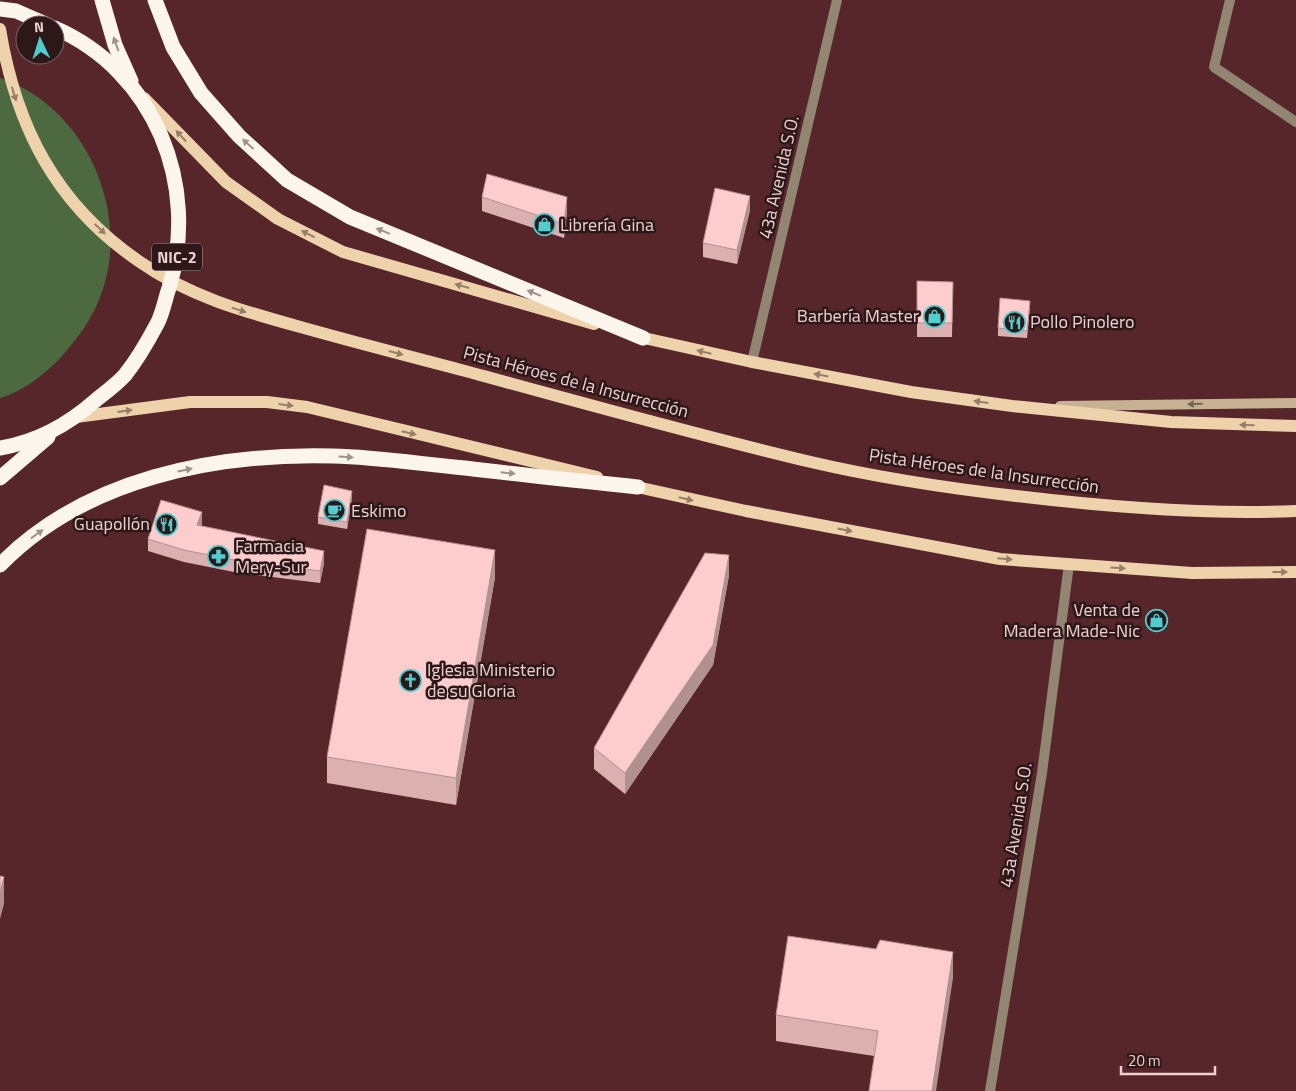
<svg xmlns="http://www.w3.org/2000/svg" width="1296" height="1091" font-family="'Titillium Web',sans-serif">
  <rect width="100%" height="100%" fill="#56262a"/>
  <path fill="#4d6940" d="M 0,78 C 84,106 131,209 102,292 C 94,316 79,337 62,356 C 46,373 23,392 0,398 Z"/>
  <g fill="none" stroke-linecap="round" stroke-linejoin="round">
    <g stroke="#928572" stroke-width="10">
      <polyline points="1230,0 1214,67 1296,122"/>
      <polyline points="752,362 837,0"/>
      <polyline points="990,1091 1042,773 1069,564"/>
    </g>
    <polyline stroke="#c6b192" stroke-width="10" points="1060,406 1296,403"/>
    <g stroke="#eed2ab" stroke-width="12">
      <path d="M 0,29 C 16,127 56,205 140,262 C 190,297 246,312 304,328 C 354,342 404,355 454,368 C 573,400 692,434 811,462 C 879,478 947,488 1016,496 C 1108,507 1203,515 1296,511"/>
      <polyline points="144,98 226,182 278,219 343,252 594,324"/>
      <polyline points="635,336 752,362 911,392 1012,406 1171,422 1296,426"/>
      <polyline points="76,417 190,402 267,402 307,407 597,477"/>
      <polyline points="628,485 746,511 1000,559 1192,573 1296,572"/>
    </g>
    <g stroke="#fcf5ec" stroke-width="15">
      <polyline points="102,0 115,45 131,81"/>
      <polyline points="155,0 173,47 201,93 239,136 287,180 350,217 643,338"/>
      <polyline points="0,9 16,11 48,25"/>
      <path d="M 0,448 C 36,442 69,424 96,400 C 106,392 117,384 125,375 C 137,360 148,341 157,324 C 163,313 165,299 169,288 C 200,185 155,72 55,28"/>
      <polyline points="0,478 48,437"/>
      <path d="M 0,565 C 85,478 216,453 333,456 C 377,457 421,464 465,468 C 523,475 581,481 638,487"/>
    </g>
  </g>
  <g fill="#dab0b1">
    <polygon points="482,197 567,211 564,238 482,211"/>
    <polygon points="750,210 737,264 703,257 703,243"/>
    <polygon points="917,281 953,282 952,337 917,337"/>
    <polygon points="1030,308 1027,338 998,336 998,328"/>
    <polygon points="352,498 347,529 318,524 318,517"/>
    <polygon points="202,524 201,526 324,563 320,583 239,573 184,562 148,551 148,539"/>
    <polygon points="729,575 713,665 625,794 594,769 594,748"/>
    <polygon points="495,577 456,805 327,783 327,757"/>
    <polygon points="953,978 874,1056 776,1041 776,1015"/>
  </g>
  <g fill="#b19090">
    <polygon points="750,196 750,210 737,264 737,250"/>
    <polygon points="567,197 567,211 564,238 564,224"/>
    <polygon points="352,491 352,498 347,529 347,522"/>
    <polygon points="202,512 202,524 197,537 197,525"/>
    <polygon points="495,550 495,577 456,805 456,778"/>
    <polygon points="324,551 324,563 320,583 320,571"/>
    <polygon points="729,555 729,575 713,665 625,794 625,773"/>
    <polygon points="4,877 4,904 0,919 0,893"/>
    <polygon points="953,952 953,978 936,1091 932,1091"/>
  </g>
  <g fill="#fdcdce" stroke="#b19090">
    <polygon points="487,174 567,197 564,224 482,197"/>
    <polygon points="715,188 750,196 737,250 703,243"/>
    <polygon points="917,281 953,282 952,323 917,323"/>
    <polygon points="1000,298 1030,301 1027,331 998,328"/>
    <polygon points="324,485 352,491 347,522 318,517"/>
    <polygon points="161,500 202,512 197,525 324,551 320,571 239,561 184,550 148,539"/>
    <polygon points="367,529 495,550 456,778 327,757"/>
    <polygon points="705,553 729,555 713,645 625,773 594,748"/>
    <polygon points="0,876 4,877 0,893"/>
    <polygon points="788,936 876,949 880,940 953,952 932,1091 869,1091 878,1031 776,1015"/>
  </g>
  <defs><path id="oneway-solid" d="M-6-.8H1V-3.2L6.5 0L1 3.2V.8H-6Z" transform="scale(1.25)"/></defs>
  <g fill="#9f928d">
    <use href="#oneway-solid" transform="translate(116 44) rotate(-110)"/>
    <use href="#oneway-solid" transform="translate(248 144) rotate(-138)"/>
    <use href="#oneway-solid" transform="translate(383 231) rotate(-158)"/>
    <use href="#oneway-solid" transform="translate(534 293) rotate(-158)"/>
    <use href="#oneway-solid" transform="translate(346 457) rotate(4)"/>
    <use href="#oneway-solid" transform="translate(185 470) rotate(-12)"/>
    <use href="#oneway-solid" transform="translate(508 473) rotate(6)"/>
    <use href="#oneway-solid" transform="translate(37 534) rotate(-36)"/>
  </g>
  <g fill="#977e69">
    <use href="#oneway-solid" transform="translate(14 94) rotate(73)"/>
    <use href="#oneway-solid" transform="translate(181 136) rotate(-133)"/>
    <use href="#oneway-solid" transform="translate(100 229) rotate(43)"/>
    <use href="#oneway-solid" transform="translate(308 234) rotate(-153)"/>
    <use href="#oneway-solid" transform="translate(462 286) rotate(-164)"/>
    <use href="#oneway-solid" transform="translate(239 310) rotate(18)"/>
    <use href="#oneway-solid" transform="translate(704 352) rotate(-167)"/>
    <use href="#oneway-solid" transform="translate(396 353) rotate(15)"/>
    <use href="#oneway-solid" transform="translate(821 375) rotate(-169)"/>
    <use href="#oneway-solid" transform="translate(981 402) rotate(-172)"/>
    <use href="#oneway-solid" transform="translate(286 405) rotate(7)"/>
    <use href="#oneway-solid" transform="translate(125 411) rotate(-8)"/>
    <use href="#oneway-solid" transform="translate(1247 425) rotate(-178)"/>
    <use href="#oneway-solid" transform="translate(409 433) rotate(13)"/>
    <use href="#oneway-solid" transform="translate(686 499) rotate(13)"/>
    <use href="#oneway-solid" transform="translate(845 530) rotate(11)"/>
    <use href="#oneway-solid" transform="translate(1005 559) rotate(5)"/>
    <use href="#oneway-solid" transform="translate(1118 568) rotate(4)"/>
    <use href="#oneway-solid" transform="translate(1280 572)"/>
  </g>
  <use fill="#7a6456" href="#oneway-solid" transform="translate(1195 404) rotate(179)"/>
  <defs>
    <symbol id="shop-ring" viewBox="-11 -11 22 22"><circle r="9.5" fill="#2d1819" stroke="#52cdcf" stroke-width="1.5"/><path d="M-5-2.5h2.3a2.7 3.5 0 0 1 5.4 0H5L5.5 6h-11ZM-1.5-2.5h3a1.5 2.3 0 0 0-3 0Z" fill="#52cdcf"/></symbol>
    <symbol id="restaurant-ring" viewBox="-11 -11 22 22"><circle r="9.5" fill="#2d1819" stroke="#52cdcf" stroke-width="1.5"/><path d="M-5-6h1v4h1v-4h1v4h1v-4h1v5L-1.5 .5V6h-2V.5L-5-1ZM5-6V6H3V1.5H1.5Q1.5-4 5-6Z" fill="#52cdcf"/></symbol>
    <symbol id="cafe-ring" viewBox="-11 -11 22 22"><circle r="9.5" fill="#2d1819" stroke="#52cdcf" stroke-width="1.5"/><path d="M-5.5-4.5H6V0H3Q3 3.5 0 3.5H-2.5Q-5.5 3.5-5.5 0ZM3-3.2v2h1.7v-2ZM-6 4.5H4V6H-6Z" fill="#52cdcf"/></symbol>
    <symbol id="pharmacy-ring" viewBox="-11 -11 22 22"><circle r="9.5" fill="#2d1819" stroke="#52cdcf" stroke-width="1.5"/><path d="M-2-6h4v4h4v4h-4v4h-4v-4h-4v-4h4Z" fill="#52cdcf"/></symbol>
    <symbol id="church-ring" viewBox="-11 -11 22 22"><circle r="9.5" fill="#2d1819" stroke="#52cdcf" stroke-width="1.5"/><path d="M-1.2-6h2.4v3.5h3.3v2.4h-3.3V6h-2.4V-.1h-3.3v-2.4h3.3Z" fill="#52cdcf"/></symbol>
  </defs>
  <g fill-rule="evenodd">
    <use href="#shop-ring" x="532" y="212" width="25" height="25"/>
    <use href="#shop-ring" x="922" y="304" width="25" height="25"/>
    <use href="#restaurant-ring" x="1002" y="310" width="25" height="25"/>
    <use href="#cafe-ring" x="322" y="498" width="25" height="25"/>
    <use href="#restaurant-ring" x="154" y="512" width="25" height="25"/>
    <use href="#pharmacy-ring" x="206" y="544" width="25" height="25"/>
    <use href="#shop-ring" x="1144" y="608" width="25" height="25"/>
    <use href="#church-ring" x="398" y="668" width="25" height="25"/>
  </g>
  <g text-anchor="middle" stroke-width="5" stroke-linejoin="round" paint-order="stroke">
    <rect fill="#2d1819" stroke="#b5999a" stroke-width="1" x="152" y="243.5" width="50" height="27" rx="4"/>
    <g font-size="16" font-weight="bold" fill="#efd0d1">
      <text x="177" y="263">NIC-2</text>
    </g>
    <g font-size="18" fill="#efd0d1" stroke="#2d1819">
      <text transform="translate(779 177) rotate(-77)" y="6">43a Avenida S.O.</text>
      <text transform="translate(576 382) rotate(15)" y="6">Pista Héroes de la Insurrección</text>
      <text transform="translate(984 471) rotate(8)" y="6">Pista Héroes de la Insurrección</text>
      <text transform="translate(1016 825) rotate(-81)" y="6">43a Avenida S.O.</text>
    </g>
    <g font-size="18" fill="#efd0d1" stroke="#2d1819" text-anchor="start">
      <text x="560" y="231">Librería Gina</text>
      <text x="919" y="322" text-anchor="end">Barbería Master</text>
      <text x="1030" y="328">Pollo Pinolero</text>
      <text x="351" y="517">Eskimo</text>
      <text x="150" y="530" text-anchor="end">Guapollón</text>
      <text x="235" y="552">Farmacia<tspan x="235" dy="21">Mery-Sur</tspan></text>
      <text x="1140" y="616" text-anchor="end">Venta de<tspan x="1140" dy="21">Madera Made-Nic</tspan></text>
      <text x="427" y="676">Iglesia Ministerio<tspan x="427" dy="21">de su Gloria</tspan></text>
    </g>
  </g>
  <g transform="translate(40 40) rotate(356)"><circle r="24" fill="#2d1819" stroke="#7b6263"/>
  <path d="M0-4L9 19L0 12L-9 19Z" fill="#52cdcf"/>
  <text y="-8" font-size="14" font-weight="bold" text-anchor="middle" fill="#efd0d1">N</text>
  </g>
  <path d="M1121 1066v8h94v-8" fill="none" stroke="#efd0d1" stroke-width="2.5"/>
  <text x="1128" y="1066" font-size="15" fill="#efd0d1" stroke="#2d1819" stroke-width="4" paint-order="stroke">20 m</text>
</svg>
